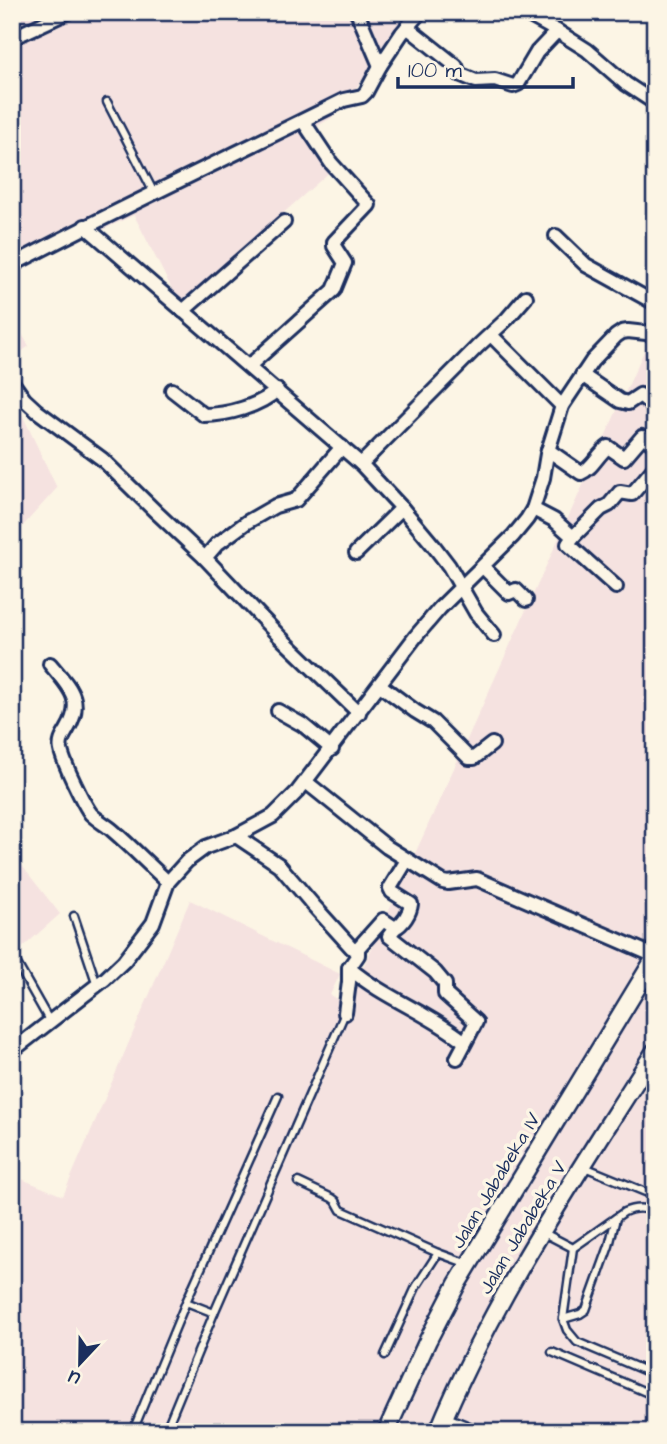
<svg xmlns="http://www.w3.org/2000/svg" width="667" height="1444" font-family="'Architects Daughter',sans-serif">
  <rect width="100%" height="100%" fill="#fcf5e5"/>
  <filter id="ink" filterUnits="userSpaceOnUse"><feTurbulence type="fractalNoise" baseFrequency=".0143" numOctaves="2"/><feDisplacementMap in="SourceGraphic" scale="14" xChannelSelector="R" yChannelSelector="G"/><feConvolveMatrix kernelMatrix="1 2 1 2 8 2 1 2 1" color-interpolation-filters="sRGB"/></filter>
  <g filter="url(#ink)">
    <g fill="#f5e2e0">
      <polygon points="12,12 416,12 333,117 311,130 333,169 180,305 134,215 12,272"/>
      <polygon points="12,317 29,346 12,359"/>
      <polygon points="655,327 655,1432 12,1432 12,1175 63,1196 190,900 340,974 330,995 346,1005"/>
      <polygon points="12,393 57,488 12,538"/>
      <polygon points="12,853 60,914 12,957"/>
    </g>
    <g fill="none" stroke-linecap="round" stroke-linejoin="round">
      <defs>
        <g id="service">
          <polyline points="107,102 154,193"/>
          <polyline points="74,916 97,985"/>
          <polyline points="16,962 50,1022"/>
          <polyline points="582,1166 655,1196"/>
          <polyline points="298,1182 332,1198 336,1201 341,1210 438,1253"/>
          <path d="M 544,1233 L 573,1248 L 624,1212 C 635,1207 644,1207 655,1212"/>
          <polyline points="573,1248 563,1319 567,1330 577,1342 655,1375"/>
          <polyline points="186,1302 214,1313"/>
          <polyline points="563,1319 580,1314 586,1310 609,1246 616,1218"/>
          <polyline points="552,1352 655,1396"/>
          <polyline points="385,1355 416,1287 438,1253 468,1264"/>
          <polyline points="447,1417 484,1432"/>
          <polyline points="135,1426 186,1302 278,1096"/>
          <polyline points="165,1432 214,1313 345,1013"/>
        </g>
        <g id="minor">
          <polyline points="357,12 380,66"/>
          <polyline points="523,12 557,31 587,50 626,84 655,103"/>
          <polyline points="407,27 456,66 459,74 476,81 495,80 513,86 518,84 537,52 557,31"/>
          <polyline points="12,38 68,12"/>
          <polyline points="85,226 361,464 402,508 433,545 449,566 476,613 494,635"/>
          <polyline points="556,236 586,265 655,303"/>
          <path d="M 12,265 C 121,207 234,155 344,100 L 362,96 L 366,92 L 380,66 L 402,33 L 420,12"/>
          <polyline points="183,311 284,222"/>
          <polyline points="491,335 562,406"/>
          <polyline points="249,366 334,290 345,263 334,246 334,242 369,205 331,163 303,121"/>
          <polyline points="582,375 620,401 628,403 640,395 655,408"/>
          <polyline points="12,382 24,399 37,411 102,459 156,512 205,558 280,637 359,713"/>
          <path d="M 172,390 L 204,415 C 227,415 260,406 277,390"/>
          <path d="M 548,450 L 581,473 C 592,469 598,454 608,447 L 624,458 L 642,437 L 647,439 L 655,446"/>
          <polyline points="361,464 478,346 507,319 526,297"/>
          <polyline points="533,509 554,520 573,537 568,544 616,587"/>
          <polyline points="573,537 601,509 609,505 620,492 632,494 655,467"/>
          <polyline points="356,553 402,508"/>
          <polyline points="205,558 217,544 247,522 275,506 296,500 342,447"/>
          <polyline points="483,567 509,593 516,590 526,600"/>
          <path d="M 50,664 C 69,687 85,700 67,730 C 63,737 59,742 61,750 C 63,762 84,805 91,814 C 97,820 106,825 112,830 C 132,847 149,865 168,882"/>
          <polyline points="380,685 415,711 433,722 469,758 474,758 492,744"/>
          <polyline points="278,711 303,725 332,749"/>
          <polyline points="306,782 387,847 443,882 448,883 477,879 655,956"/>
          <path d="M 236,836 L 279,865 L 314,906 L 352,948 L 358,948 L 383,920 L 395,928 C 403,924 410,913 411,904 L 392,892 L 390,888 L 407,860"/>
          <polyline points="395,928 389,936 435,972 445,984 445,994 476,1022 457,1058"/>
          <path d="M 349,968 C 384,998 429,1013 465,1042"/>
          <polyline points="345,1013 349,982 349,968 358,955 358,948"/>
          <polyline points="12,1051 105,979 124,961 153,923 168,882 187,861 206,847 236,836 273,816 298,791 416,636 440,608 513,536 527,519 533,509 543,478 547,454 562,406 592,361 616,336 622,332 628,331 646,333 655,329"/>
        </g>
        <g id="tertiary">
          <polyline points="386,1432 428,1340 457,1284 655,958"/>
          <path d="M 438,1432 C 494,1296 577,1175 655,1051"/>
        </g>
      </defs>
      <use href="#service" stroke="#1b2f5e" stroke-width="11"/>
      <use href="#minor" stroke="#1b2f5e" stroke-width="18"/>
      <use href="#tertiary" stroke="#1b2f5e" stroke-width="21"/>
      <use href="#service" stroke="#fcf5e5" stroke-width="6"/>
      <use href="#minor" stroke="#fcf5e5" stroke-width="12"/>
      <use href="#tertiary" stroke="#fcf5e5" stroke-width="16"/>
    </g>
  </g>
  <g text-anchor="middle" stroke-width="7" stroke-linejoin="round" paint-order="stroke">
    <g font-size="19" fill="#1b2f5e" stroke="#fcf5e5">
      <text transform="translate(495 1180) rotate(-59)" y="7">Jalan Jababeka IV</text>
      <text transform="translate(522 1227) rotate(-59)" y="7">Jalan Jababeka V</text>
    </g>
  </g>
  <rect width="667" height="1444" fill="none" stroke="#fcf5e5" stroke-width="42"/>
  <rect x="21" y="21" width="625" height="1402" fill="none" stroke="#1b2f5e" stroke-width="2.5" filter="url(#ink)"/>
  <g transform="translate(80 1363) rotate(202)" stroke="#fcf5e5" stroke-width="5" paint-order="stroke">
  <path d="M0-5L12 26L0 18L-12 26Z" fill="#1b2f5e"/>
  <text y="-10" font-size="19" font-weight="bold" text-anchor="middle" fill="#1b2f5e">U</text>
  </g>
  <path d="M398 77v10h175v-10" fill="none" stroke="#1b2f5e" stroke-width="3.5"/>
  <text x="408" y="77" font-size="21" fill="#1b2f5e" stroke="#fcf5e5" stroke-width="5" paint-order="stroke">100 m</text>
</svg>
